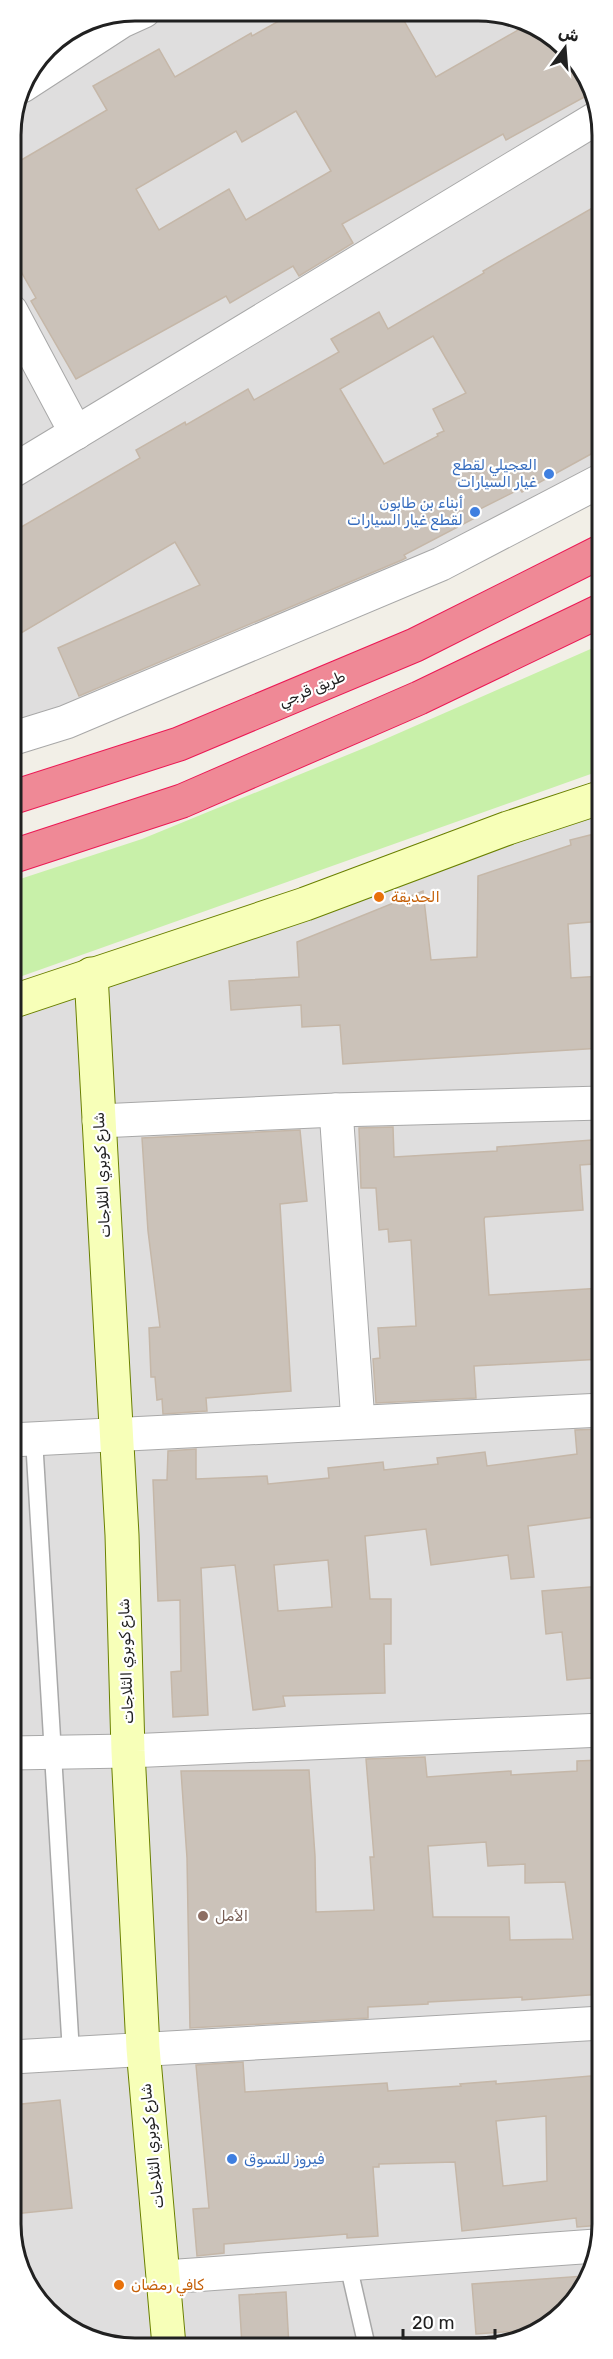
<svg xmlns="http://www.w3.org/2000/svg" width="613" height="2359" font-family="Rubik,'Noto Naskh Arabic',sans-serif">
  <rect width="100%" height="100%" fill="#f2efe7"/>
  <g fill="#dfdede">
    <polygon points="135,11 502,13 571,53 601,119 602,476 11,736 11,127 23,80 47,47 88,20"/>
    <polygon points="602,802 602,2232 571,2306 533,2335 494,2347 111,2346 47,2312 12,2240 11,1000"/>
  </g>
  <polygon fill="#c8f0a9" points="602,644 602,770 11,980 11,882 142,839 374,744"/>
  <g fill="#cbc2b9" stroke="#c5b7a8" stroke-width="1.5" fill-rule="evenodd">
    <path d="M 295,12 L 399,12 L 436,77 L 525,26 L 571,53 L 590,94 L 506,140 L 503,134 L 342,224 L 353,243 L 299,276 L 293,266 L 230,303 L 226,296 L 76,379 L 31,301 L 36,298 L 11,254 L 11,166 L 107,110 L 93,86 L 159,49 L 175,77 L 251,33 L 252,36 ZM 296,111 L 331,171 L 246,220 L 229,189 L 159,230 L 136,189 L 236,131 L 242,142 Z"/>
    <path d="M 601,203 L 602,448 L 522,492 L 520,489 L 470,514 L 473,519 L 404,555 L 406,558 L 402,560 L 79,696 L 58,648 L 200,585 L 175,542 L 11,639 L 11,533 L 140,458 L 136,450 L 185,422 L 186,425 L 248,389 L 254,400 L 339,352 L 331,339 L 379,312 L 388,329 L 484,273 L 483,271 ZM 433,336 L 466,393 L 433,409 L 444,431 L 437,434 L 438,436 L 384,464 L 340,389 Z"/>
    <polygon points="602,832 602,921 568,924 571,978 602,976 602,1048 343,1064 340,1025 302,1027 301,1005 231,1010 229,981 299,977 297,942 423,891 431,960 477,957 478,876 571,845 570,840"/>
    <polygon points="393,1127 394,1157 497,1151 497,1147 592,1140 594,1164 580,1165 583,1210 485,1217 484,1219 489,1295 602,1288 602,1359 474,1366 476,1398 376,1403 373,1359 380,1358 378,1328 416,1326 411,1240 389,1242 388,1229 379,1230 376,1188 361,1188 359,1128"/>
    <polygon points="300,1130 307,1201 280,1204 291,1391 206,1398 207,1411 163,1414 162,1399 157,1400 155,1377 151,1377 149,1328 160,1327 148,1231 142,1138"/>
    <path d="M 602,1429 L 602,1516 L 528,1526 L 534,1577 L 511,1579 L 508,1555 L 431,1565 L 426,1529 L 365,1536 L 370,1599 L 391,1599 L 391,1644 L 384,1644 L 385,1693 L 283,1696 L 285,1706 L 253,1710 L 235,1565 L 201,1568 L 208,1715 L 173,1717 L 171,1672 L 181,1671 L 180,1600 L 158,1601 L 153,1480 L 167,1480 L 168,1451 L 196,1449 L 196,1479 L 267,1476 L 268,1484 L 329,1478 L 328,1468 L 383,1462 L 384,1470 L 438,1464 L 437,1458 L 485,1452 L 487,1466 L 577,1454 L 575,1430 ZM 328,1560 L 332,1607 L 278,1611 L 274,1565 Z"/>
    <polygon points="602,1586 602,1629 598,1629 602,1677 567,1680 562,1632 546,1634 542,1591"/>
    <path d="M 425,1757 L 427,1777 L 511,1771 L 511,1775 L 577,1771 L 577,1761 L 602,1760 L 602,1994 L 522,2000 L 522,1997 L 428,2002 L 428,2004 L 368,2007 L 368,2018 L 190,2028 L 187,1858 L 181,1771 L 309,1770 L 315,1856 L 316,1912 L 374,1910 L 370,1857 L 374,1857 L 366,1759 ZM 486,1842 L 488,1866 L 525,1864 L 525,1883 L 565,1882 L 573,1939 L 510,1940 L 509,1917 L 433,1917 L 428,1846 Z"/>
    <path d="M 243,2062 L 245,2092 L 387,2083 L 388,2091 L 461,2086 L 460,2084 L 496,2081 L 496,2084 L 602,2075 L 602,2225 L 577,2227 L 576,2218 L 462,2231 L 455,2162 L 379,2164 L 379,2167 L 373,2167 L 378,2236 L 347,2238 L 347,2234 L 224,2244 L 224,2253 L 197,2256 L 193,2209 L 209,2208 L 196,2065 ZM 546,2116 L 547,2181 L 503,2186 L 496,2121 Z"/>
    <polygon points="60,2100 72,2208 14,2214 12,2105"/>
    <polygon points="584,2276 571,2306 541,2329 476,2334 472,2284"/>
    <polygon points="286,2292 289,2347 242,2346 239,2295"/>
  </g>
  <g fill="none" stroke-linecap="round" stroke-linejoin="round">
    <defs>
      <g id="lane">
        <polyline points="34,1439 71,2053"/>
        <polyline points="348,2264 367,2347"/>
      </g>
      <g id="street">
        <polyline points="22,86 122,21 144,11"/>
        <polyline points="11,311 76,433"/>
        <polyline points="11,472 600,116"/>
        <polyline points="11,739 66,722 441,564 602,480"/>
        <polyline points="336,1110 358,1422"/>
        <polyline points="99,1121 336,1110 602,1103"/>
        <polyline points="11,1440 602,1410"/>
        <polyline points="11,1753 128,1751 602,1730"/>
        <polyline points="12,2057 602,2023"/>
        <polyline points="165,2277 596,2246"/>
      </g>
      <g id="secondary">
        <polyline points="91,974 122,1535 128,1751 143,2048 169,2346"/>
        <polyline points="11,1002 305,904 508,828 602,797"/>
      </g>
      <g id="highway">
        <polyline points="11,798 179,744 415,645 602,551"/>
        <polyline points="11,857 182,801 419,698 602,610"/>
      </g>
    </defs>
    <use href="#lane" stroke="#a8a8a8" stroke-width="19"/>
    <use href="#street" stroke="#a8a8a8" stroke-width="35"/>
    <use href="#secondary" stroke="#6a8000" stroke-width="35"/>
    <use href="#highway" stroke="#eb1954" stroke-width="35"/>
    <use href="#lane" stroke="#fff" stroke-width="16"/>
    <use href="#street" stroke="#fff" stroke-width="33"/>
    <use href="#secondary" stroke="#f7ffb8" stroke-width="33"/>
    <use href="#highway" stroke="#ef8996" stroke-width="33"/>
  </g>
  <g fill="#3f7fe0" stroke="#fff" stroke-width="2">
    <circle cx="549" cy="474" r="6"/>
    <circle cx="475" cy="512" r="6"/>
    <circle cx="232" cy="2159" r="6"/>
  </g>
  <g fill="#e8710a" stroke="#fff" stroke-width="2">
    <circle cx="379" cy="897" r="6"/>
    <circle cx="119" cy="2285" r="6"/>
  </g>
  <circle fill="#8d6e63" stroke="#fff" stroke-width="2" cx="203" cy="1916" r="6"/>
  <g text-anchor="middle" stroke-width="4.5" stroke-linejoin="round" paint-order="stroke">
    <g font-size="15" fill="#366cbe" stroke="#fff" text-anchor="end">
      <text x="537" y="470">العجيلي لقطع<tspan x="537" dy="17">غيار السيارات</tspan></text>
      <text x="463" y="508">أبناء بن طابون<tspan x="463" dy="17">لقطع غيار السيارات</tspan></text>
      <text x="244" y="2164" text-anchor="start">فيروز للتسوق</text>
    </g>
    <g font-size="15" fill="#212121" stroke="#fff">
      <text transform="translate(312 689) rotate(-23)" y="5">طريق قرجي</text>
      <text transform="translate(102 1175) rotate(-93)" y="5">شارع كوبري الثلاجات</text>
      <text transform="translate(126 1661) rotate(-92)" y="5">شارع كوبري الثلاجات</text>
      <text transform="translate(152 2146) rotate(-96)" y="5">شارع كوبري الثلاجات</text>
    </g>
    <g font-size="15" fill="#c56008" stroke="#fff" text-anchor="start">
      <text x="391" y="902">الحديقة</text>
      <text x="131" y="2290">كافي رمضان</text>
    </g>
    <g font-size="15" fill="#785e54" stroke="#fff" text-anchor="start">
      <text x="215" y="1921">الأمل</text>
    </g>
  </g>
  <path d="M0 0H613V2359H0ZM135 21H478A114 114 0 0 1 592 135V2224A114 114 0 0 1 478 2338H135A114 114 0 0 1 21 2224V135A114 114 0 0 1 135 21Z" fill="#fff" fill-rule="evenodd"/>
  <path fill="none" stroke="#212121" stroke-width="3" d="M135 21H478A114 114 0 0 1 592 135V2224A114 114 0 0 1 478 2338H135A114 114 0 0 1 21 2224V135A114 114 0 0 1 135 21Z"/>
  <g transform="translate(565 48) rotate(16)" stroke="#ffffff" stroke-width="4.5" paint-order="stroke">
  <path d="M0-4.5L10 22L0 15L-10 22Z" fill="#212121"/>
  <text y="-9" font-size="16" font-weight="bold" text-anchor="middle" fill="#212121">ش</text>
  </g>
  <path d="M403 2329v9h92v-9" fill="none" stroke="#212121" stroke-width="3"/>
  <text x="412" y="2329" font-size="18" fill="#212121" stroke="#ffffff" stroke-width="4.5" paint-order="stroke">20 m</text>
</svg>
